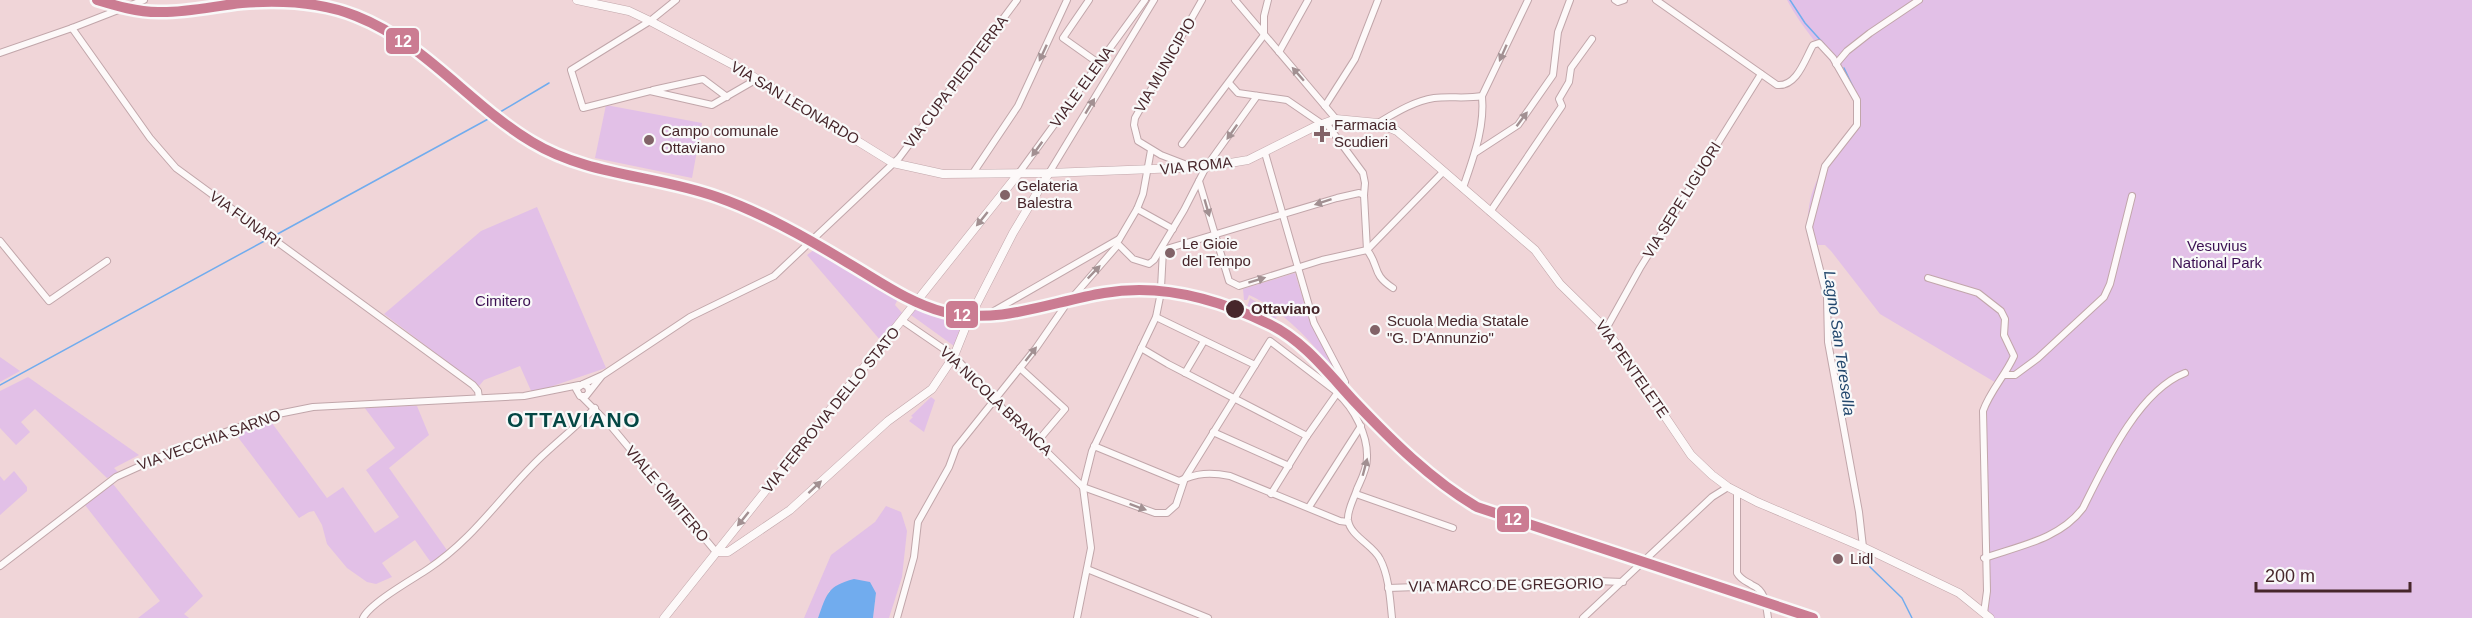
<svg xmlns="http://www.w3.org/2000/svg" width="2472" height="618" font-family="Helvetica,sans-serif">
  <rect width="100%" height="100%" fill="#f0d5d8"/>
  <g fill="#e2c0e7">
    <path d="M 1787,0 L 2472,0 L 2472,618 L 1987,618 L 1982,414 L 1998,384 L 1880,314 L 1831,251 L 1825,245 L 1811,245 C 1806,221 1807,201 1818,178 C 1828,156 1867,124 1857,98 C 1854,91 1847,85 1843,79 C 1825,52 1802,29 1787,0 Z"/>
    <polygon points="606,105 702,123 692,178 595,158"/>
    <polygon points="537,207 606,368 532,393 520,366 484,380 479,386 384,314 481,231"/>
    <polygon points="815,249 899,297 895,305 903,314 881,341 807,255"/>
    <path d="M 1295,273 L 1309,319 L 1342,382 C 1318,348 1287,312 1249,295 L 1247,300 L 1244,300 L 1243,289 Z"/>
    <polygon points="1250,298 1277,315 1276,319 1247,307"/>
    <polygon points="917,307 937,316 964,321 954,346 911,315"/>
    <polygon points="0,357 20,371 0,382"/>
    <polygon points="28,377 139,455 114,468 118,472 107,478 35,409 21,422 30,432 16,445 0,428 0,391"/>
    <polygon points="931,397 935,400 924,432 909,421 913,417 911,416"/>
    <polygon points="417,406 429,435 389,468 449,553 432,564 415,540 382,563 392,577 376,584 367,582 347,568 327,544 322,525 314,511 309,512 299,518 234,432 269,419 327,498 343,487 375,533 399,517 366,470 395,448 364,407"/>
    <polygon points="14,471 27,487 27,491 0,515 0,476 4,481"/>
    <polygon points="113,484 203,596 184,614 189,618 138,618 160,601 85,505"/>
    <polygon points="886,506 901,512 907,531 902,577 889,618 873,618 876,593 829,591 818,618 804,618 831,555 875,522"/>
  </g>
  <path fill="#71acee" d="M 854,579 L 870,582 L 876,593 L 873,618 L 818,618 C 827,594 827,586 854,579 Z"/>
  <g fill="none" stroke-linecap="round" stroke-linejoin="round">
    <g stroke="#71acee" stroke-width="1.5">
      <polyline points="1790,0 1805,23 1824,44"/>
      <polyline points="1844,68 1854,89"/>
      <polyline points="272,237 490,118 549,83"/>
      <polyline points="0,385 268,239"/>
      <polyline points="1866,551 1870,567 1902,598 1912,618"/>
    </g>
    <defs>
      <g id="minor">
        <polyline points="676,0 650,21 571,70 583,108 650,91 712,105 757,79"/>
        <polyline points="1089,0 1063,38 1094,60"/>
        <polyline points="1235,0 1336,119"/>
        <polyline points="1615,0 1618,2 1624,0"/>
        <path d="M 1656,0 L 1777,85 C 1797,87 1805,59 1813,45 L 1819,43 L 1833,58 L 1857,100 L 1857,125 L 1825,166 L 1809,227 L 1827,297 L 1828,342 L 1859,512 L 1863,547"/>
        <polyline points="72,28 150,138 176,168 473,385 478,391 479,398"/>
        <polyline points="1279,52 1308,0"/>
        <polyline points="0,53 72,28 144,0"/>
        <polyline points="1836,64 1847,51 1870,33 1919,0"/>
        <polyline points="1229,83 1238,93 1287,100 1322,124"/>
        <polyline points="653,90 703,79 727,97"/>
        <polyline points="1325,106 1355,59 1378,0"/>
        <path d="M 1326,123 L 1363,173 L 1365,183 L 1364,195 L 1367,250 C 1380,266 1371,274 1393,288"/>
        <path d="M 1378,123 C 1395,113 1414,101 1434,98 C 1450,96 1466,99 1482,96 L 1528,0"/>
        <polyline points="1182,144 1264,35 1264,16 1268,0"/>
        <polyline points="1151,150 1143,194 1137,209 1117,243 1133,259 1149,264 1154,260 1184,210 1206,167 1257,96"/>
        <polyline points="1265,153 1314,323 1345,382 1307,436 1271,494"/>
        <polyline points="1475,153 1518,125 1553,75 1558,32 1570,0"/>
        <polyline points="1192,167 1161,155 1138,141 1134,125 1135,118 1202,0"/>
        <polyline points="973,173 1018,106 1067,0"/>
        <polyline points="1019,173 1145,0"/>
        <polyline points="1049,173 1154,0"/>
        <polyline points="1199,181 1229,281 1239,286 1322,260 1367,250 1443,172"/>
        <path d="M 1463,188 C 1473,158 1485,128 1482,96"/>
        <polyline points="1137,209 1173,229"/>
        <polyline points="1490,212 1562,106 1559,99 1569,82 1571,68 1592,39"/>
        <polyline points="0,241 49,301 107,261"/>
        <polyline points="1163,250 1337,198 1359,193 1364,195"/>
        <path d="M 1928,278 L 1978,293 L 2001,311 L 2005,319 L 2004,335 L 2014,356 C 2005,376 1990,391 1983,411 L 1987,591 L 1984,613"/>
        <polyline points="1161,288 1163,250"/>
        <polyline points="1071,299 1117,246"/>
        <polyline points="987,315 1119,239"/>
        <polyline points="1156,317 1255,365"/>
        <polyline points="903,321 954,356 1005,411 1083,487 1155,513 1167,513 1176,505 1185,478 1270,341 1337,392"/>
        <polyline points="1606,329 1640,268 1761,74"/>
        <polyline points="1141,348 1168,364 1307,436"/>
        <polyline points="1020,368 1065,409 1037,442"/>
        <polyline points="1185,373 1204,341"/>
        <polyline points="2005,375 2015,375 2038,358 2104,297 2110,284 2132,196"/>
        <polyline points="583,384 603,375 690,317 774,276 899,158 1017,0"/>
        <polyline points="589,391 588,387 583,384 576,389 580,396 586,396 601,377"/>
        <path d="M 1337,393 C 1354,408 1368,435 1367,458 C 1367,469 1361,480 1357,489 C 1354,499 1347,510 1348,520 C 1350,536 1373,545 1380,559 C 1389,576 1390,599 1392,618"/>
        <polyline points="582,397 610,425 716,552"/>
        <polyline points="1213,432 1289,466"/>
        <path d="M 1094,446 L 1179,481 C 1197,473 1210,472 1230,476 L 1340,521 L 1348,522"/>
        <path d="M 1737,492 L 1737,573 C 1741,580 1746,581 1752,585 C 1766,591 1766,605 1768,618"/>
        <polyline points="1356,494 1453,528"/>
        <polyline points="1309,507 1361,426"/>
        <path d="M 1984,558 C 2019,546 2060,539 2083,508 C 2104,466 2138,391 2185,373"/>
        <polyline points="0,566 116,477 178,449 273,415 313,407 524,396 579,385"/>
        <polyline points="1087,569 1208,618"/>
        <polyline points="1388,588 1596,581 1623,582"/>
        <path d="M 363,618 C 370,603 413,579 428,569 C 474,539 502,494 541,457 C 559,440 578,425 595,408"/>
        <polyline points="897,618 914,557 918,522 949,467 956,448 1036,348 1065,306"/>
        <polyline points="1077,618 1091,548 1083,487 1092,451 1156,317 1160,297"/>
        <polyline points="1583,618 1712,497 1728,487"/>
      </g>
      <g id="major">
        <polyline points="577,0 629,11 650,21 741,69 893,163 943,174 1049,173 1206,167 1248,160 1314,127 1336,119 1378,123 1397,131 1535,250 1560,284 1606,329 1691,455 1712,475 1728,487 1757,502 1863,547 1959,593 1990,618"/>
        <polyline points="971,315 1013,233 1049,173"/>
        <polyline points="716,552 728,552 790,510 888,421 932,389 954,356 968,321"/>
        <polyline points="664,618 1019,173"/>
      </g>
    </defs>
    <use href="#minor" stroke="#c1a6aa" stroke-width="8"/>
    <use href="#major" stroke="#c1a6aa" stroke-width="9"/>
    <use href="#minor" stroke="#fdf9f9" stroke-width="6"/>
    <use href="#major" stroke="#fdf9f9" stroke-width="8"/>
    <defs>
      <path id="rail-1" d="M 97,0 C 117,6 137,12 158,12 C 186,13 214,6 242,3 C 280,0 321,2 356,16 C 425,43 470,105 532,142 C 588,176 656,175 717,197 C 763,213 807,238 848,263 C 879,281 909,303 944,312 C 1000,325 1050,302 1104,293 C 1160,283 1218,299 1269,324 C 1304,341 1328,373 1354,401 C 1391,440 1431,480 1477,507 L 1813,618"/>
    </defs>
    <use href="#rail-1" stroke="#f9f9f9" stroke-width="15"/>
    <use href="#rail-1" stroke="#cb7c92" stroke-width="10"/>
  </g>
  <defs><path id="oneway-solid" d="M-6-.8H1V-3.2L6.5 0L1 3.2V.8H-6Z" transform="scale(1.5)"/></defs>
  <g fill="#a29092">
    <use href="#oneway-solid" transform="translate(1043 53) rotate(115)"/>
    <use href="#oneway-solid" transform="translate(1503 53) rotate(114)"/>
    <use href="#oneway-solid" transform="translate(1298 74) rotate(-131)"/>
    <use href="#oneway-solid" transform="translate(1090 106) rotate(-59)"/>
    <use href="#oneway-solid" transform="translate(1522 119) rotate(-53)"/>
    <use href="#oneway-solid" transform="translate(1232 132) rotate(125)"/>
    <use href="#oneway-solid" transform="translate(1037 149) rotate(126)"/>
    <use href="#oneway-solid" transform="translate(1323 202) rotate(162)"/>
    <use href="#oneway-solid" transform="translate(1207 208) rotate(74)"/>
    <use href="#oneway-solid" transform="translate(982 219) rotate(129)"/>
    <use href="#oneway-solid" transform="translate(1094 272) rotate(-46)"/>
    <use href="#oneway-solid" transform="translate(1257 280) rotate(-17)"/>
    <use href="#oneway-solid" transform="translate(1031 354) rotate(-52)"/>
    <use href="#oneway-solid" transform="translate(1365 467) rotate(-75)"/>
    <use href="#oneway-solid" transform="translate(815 487) rotate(-43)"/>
    <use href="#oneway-solid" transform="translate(1138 507) rotate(20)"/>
    <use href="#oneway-solid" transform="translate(743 519) rotate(129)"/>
  </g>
  <g fill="#826368" stroke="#f9f9f9" stroke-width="2">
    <path d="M1319 125h6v6h6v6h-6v6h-6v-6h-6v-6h6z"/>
    <circle cx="649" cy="140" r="6"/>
    <circle cx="1005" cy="195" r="6"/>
    <circle cx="1170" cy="253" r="6"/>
    <circle cx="1375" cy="330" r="6"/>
    <circle cx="1838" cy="559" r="6"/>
  </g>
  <circle fill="#47262b" stroke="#f9f9f9" stroke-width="2" cx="1235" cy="309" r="10"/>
  <g text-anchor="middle" stroke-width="4.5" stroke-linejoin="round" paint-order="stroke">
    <g font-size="15" fill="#47262b" stroke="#f9f9f9">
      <text transform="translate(1165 65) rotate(-60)" y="5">VIA MUNICIPIO</text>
      <text transform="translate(956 82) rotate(-53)" y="5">VIA CUPA PIEDITERRA</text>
      <text transform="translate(1082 87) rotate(-54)" y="5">VIALE ELENA</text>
      <text transform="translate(795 103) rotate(31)" y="5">VIA SAN LEONARDO</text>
      <text transform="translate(1196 166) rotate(-6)" y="5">VIA ROMA</text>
      <text transform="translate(1682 200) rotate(-58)" y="5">VIA SEPE LIGUORI</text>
      <text transform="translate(245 219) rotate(36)" y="5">VIA FUNARI</text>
      <text transform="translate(1632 369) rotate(55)" y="5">VIA PENTELETE</text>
      <text transform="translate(996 401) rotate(44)" y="5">VIA NICOLA BRANCA</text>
      <text transform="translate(831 410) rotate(-51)" y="5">VIA FERROVIA DELLO STATO</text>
      <text transform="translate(209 440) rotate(-20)" y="5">VIA VECCHIA SARNO</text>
      <text transform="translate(667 494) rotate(50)" y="5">VIALE CIMITERO</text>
      <text transform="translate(1506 585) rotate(-1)" y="5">VIA MARCO DE GREGORIO</text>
    </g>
    <g font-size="15" fill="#47262b" stroke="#f9f9f9" text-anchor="start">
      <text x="1334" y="130">Farmacia<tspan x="1334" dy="17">Scudieri</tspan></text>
      <text x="661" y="136">Campo comunale<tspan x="661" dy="17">Ottaviano</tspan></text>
      <text x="1017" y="191">Gelateria<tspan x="1017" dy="17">Balestra</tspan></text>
      <text x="1182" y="249">Le Gioie<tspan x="1182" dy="17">del Tempo</tspan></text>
      <text x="1387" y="326">Scuola Media Statale<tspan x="1387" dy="17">"G. D'Annunzio"</tspan></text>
      <text x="1850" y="564">Lidl</text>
    </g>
    <g font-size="15" fill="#3c1153" stroke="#f9f9f9">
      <text x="2217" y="251">Vesuvius<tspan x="2217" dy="17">National Park</tspan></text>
      <text x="503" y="306">Cimitero</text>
    </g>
    <g font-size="15" font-weight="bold" fill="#47262b" stroke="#f9f9f9" text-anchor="start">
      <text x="1251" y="314">Ottaviano</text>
    </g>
    <g font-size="16" font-style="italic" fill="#22476d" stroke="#f9f9f9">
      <text transform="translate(1840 343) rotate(82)" y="6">Lagno San Teresella</text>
    </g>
    <g font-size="21" font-weight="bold" letter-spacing="1.5" fill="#044744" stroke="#f9f9f9">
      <text x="574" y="427">OTTAVIANO</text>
    </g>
  </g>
  <g stroke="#f9f9f9" stroke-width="2">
    <rect x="385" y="27" width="35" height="28" rx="6" fill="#cb7c92"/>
    <rect x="945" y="300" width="34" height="29" rx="6" fill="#cb7c92"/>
    <rect x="1496" y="505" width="34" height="28" rx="6" fill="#cb7c92"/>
  </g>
  <g font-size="16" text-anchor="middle" font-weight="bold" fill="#fff">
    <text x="403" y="47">12</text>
    <text x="962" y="321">12</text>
    <text x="1513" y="525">12</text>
  </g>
  <path d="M2256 582v9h154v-9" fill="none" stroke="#47262b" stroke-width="3"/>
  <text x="2265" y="582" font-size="18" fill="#47262b" stroke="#f9f9f9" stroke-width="4.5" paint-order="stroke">200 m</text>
</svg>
